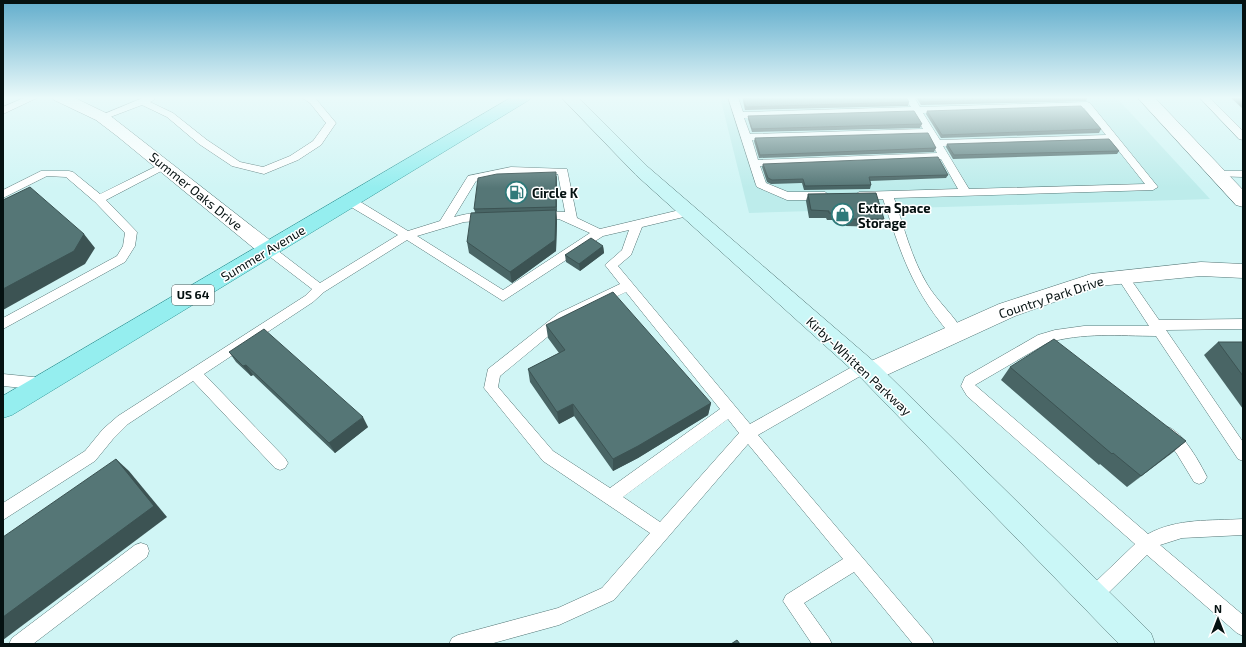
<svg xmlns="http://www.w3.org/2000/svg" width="1246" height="647" font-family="'Exo 2',sans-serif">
  <rect width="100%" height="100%" fill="#d0f5f5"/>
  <polygon fill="#bdeceb" points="720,97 1116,97 1210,199 749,213"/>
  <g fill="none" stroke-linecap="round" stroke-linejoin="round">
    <defs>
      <g id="service">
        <polygon points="26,97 39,97 3,114 3,107"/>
        <polygon points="145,97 155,97 154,100 150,102 173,113 207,140 240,162 263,167 290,156 313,141 326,123 310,103 301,97 313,97 316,99 336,123 321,145 298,160 264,174 232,166 199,144 167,117 142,105 105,119 99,119 97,117"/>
        <path d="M 728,97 L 738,97 L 743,112 L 911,107 L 904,97 L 914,97 L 920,107 L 1087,102 L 1090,103 L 1158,187 L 1153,190 L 894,198 C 904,227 911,257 927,284 C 937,301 954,315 964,333 L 962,337 C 951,340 947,330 941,323 C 909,282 899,247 883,199 L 859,200 L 854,196 L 859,192 L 958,189 L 941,159 L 760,166 L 766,183 L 788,192 L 825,192 L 830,196 L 825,200 L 787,200 L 757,187 L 756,185 ZM 1084,108 L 1106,135 L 940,140 L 923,113 ZM 914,113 L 923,129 L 750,134 L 744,118 ZM 927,135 L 937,153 L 758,160 L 752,140 ZM 1111,141 L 1145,184 L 969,189 L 943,146 Z"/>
        <polygon points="1199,97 1209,97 1243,131 1243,140 1239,139"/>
        <polygon points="165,162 170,165 169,167 106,200 137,232 135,246 125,262 3,329 3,318 117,256 123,246 125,233 95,202 66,177 47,176 3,198 3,190 41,171 69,171 73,172 100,194"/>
        <path d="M 511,167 L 567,169 L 577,218 L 600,229 L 688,208 L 692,209 L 694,212 L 692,215 L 642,227 L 631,255 L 618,266 L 750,424 L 859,363 L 864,361 L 869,363 L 871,367 L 869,371 L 758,435 L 931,638 L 934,644 L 913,644 L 854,572 L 804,603 L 829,638 L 832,644 L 812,644 L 783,601 L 786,595 L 843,559 L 748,444 L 614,600 L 559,625 L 490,644 L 449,644 L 452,638 L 458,635 L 558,608 L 602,588 L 650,533 L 543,461 L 484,388 L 488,369 L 559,313 L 620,284 L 605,265 L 622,250 L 629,230 L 603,236 L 503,301 L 407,240 L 324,292 L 313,302 L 204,374 L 285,458 L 288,463 L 285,468 L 280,470 L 275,468 L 193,381 L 128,424 L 113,439 L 95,461 L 3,520 L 3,503 L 85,451 L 103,429 L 118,416 L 305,296 L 312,289 L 265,253 L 263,250 L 265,247 L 273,247 L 320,283 L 398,235 L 346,204 L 344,201 L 346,198 L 354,198 L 408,231 L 440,221 L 468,176 ZM 511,173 L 558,174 L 565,212 L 539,211 L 533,215 L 539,219 L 559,219 L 590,233 L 503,290 L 417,236 L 464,222 L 491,220 L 493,217 L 491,214 C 480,211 465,214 454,217 L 476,181 ZM 626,292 L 720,409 L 610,488 L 553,451 L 498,387 L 500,376 L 569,319 ZM 728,419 L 739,433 L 660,522 L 623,497 Z"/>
        <polygon points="1218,171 1243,171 1243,177 1214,176 1213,174"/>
        <path d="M 1123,273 L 1127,274 L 1159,320 L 1243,319 L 1243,329 L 1166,330 L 1243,442 L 1243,461 L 1238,459 L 1156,336 C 1120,336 1082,332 1047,343 L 975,385 L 1148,534 C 1177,518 1211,521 1243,519 L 1243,535 L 1182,538 L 1160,545 L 1243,615 L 1243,636 L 1237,633 L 1147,555 L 1098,603 L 1092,606 L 1086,603 L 1083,597 L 1086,591 L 1135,544 L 967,396 L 961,386 L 965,377 L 1038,335 L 1055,330 L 1084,326 L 1149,326 L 1117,277 L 1119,274 Z"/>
        <polygon points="3,374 43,378 48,380 50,384 48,388 43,390 3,386"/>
        <path d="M 1168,427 C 1183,432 1200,463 1207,477 L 1204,482 L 1199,484 L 1194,482 L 1177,454 L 1161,433 L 1163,428 Z"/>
        <polygon points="141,543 147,545 149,551 147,557 33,644 9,644 12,638 135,545"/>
      </g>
      <g id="minor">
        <polygon points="52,97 73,97 108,114 276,245 279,250 276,255 269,257 262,255 117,136 96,120 54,100"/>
        <polygon points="1137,97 1154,97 1243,190 1243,207 1236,205"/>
        <polygon points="1201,262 1243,264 1243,278 1201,276 1099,286 1015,316 878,379 870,381 862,379 858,372 862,365 999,304 1091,274"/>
      </g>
      <polygon id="secondary" points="561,97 578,97 648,167 878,365 1151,633 1155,644 1119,644 862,379 636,175"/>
      <polygon id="primary" points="512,97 531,97 529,100 12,415 3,418 3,396"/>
    </defs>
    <use href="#service" stroke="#547676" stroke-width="1"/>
    <use href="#minor" stroke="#547676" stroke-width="1"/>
    <use href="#secondary" stroke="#547676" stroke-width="1"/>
    <use href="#primary" stroke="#359a9b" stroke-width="1"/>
    <use href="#service" fill="#fff" fill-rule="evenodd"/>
    <use href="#minor" fill="#fff" fill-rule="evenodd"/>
    <use href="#secondary" fill="#caf7f7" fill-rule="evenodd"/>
    <use href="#primary" fill="#95eeef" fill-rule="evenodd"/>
  </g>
  <g fill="#496565">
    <polygon points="916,97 1088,97 1086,101 921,105"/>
    <polygon points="1230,97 1243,97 1243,109"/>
    <polygon points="743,98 909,102 908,106 745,110 743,101"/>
    <polygon points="927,111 1101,129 1099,133 941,138 926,114"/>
    <polygon points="748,116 922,124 920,128 752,132 748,119"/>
    <polygon points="755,138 936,148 934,152 759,158 754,141"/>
    <polygon points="947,144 1119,151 1117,154 953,159 946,147"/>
    <polygon points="763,164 948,175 946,178 870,181 871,185 870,189 804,190 802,183 771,184 767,182 762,167"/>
    <polygon points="557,176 557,211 556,211 557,221 556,251 512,283 469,253 467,242 475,212 474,209"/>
    <polygon points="808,194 884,219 881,227 846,226 845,220 827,220 826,218 809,218 806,201"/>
    <polygon points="603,246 604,253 580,271 566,262 565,255"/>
    <polygon points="546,325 711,403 708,415 638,458 613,471 574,416 559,424 530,382 528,369 559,353 548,338"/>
    <polygon points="1218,342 1243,342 1243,409 1204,355"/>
    <polygon points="229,352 368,427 335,453 253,375 251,376 236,362"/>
    <polygon points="1010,367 1186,441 1127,487 1100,464 1099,465 1001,380"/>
  </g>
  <g fill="#3c5353">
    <polygon points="556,210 557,221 556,251 512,283 510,272"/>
    <polygon points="84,234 95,248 85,264 3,310 3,289"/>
    <polygon points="603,246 604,253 580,271 579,264"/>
    <polygon points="246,365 253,375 251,376 243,366"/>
    <polygon points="711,403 708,415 638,458 613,471 613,459"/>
    <polygon points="573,404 574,416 559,424 557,412"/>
    <polygon points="363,417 368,427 335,453 329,443"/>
    <polygon points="1186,441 1172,453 1127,487 1141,476"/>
    <polygon points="116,459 129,471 167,517 3,640 3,617"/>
  </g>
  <g fill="#557676" stroke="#3c5353">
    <polygon points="765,97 906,97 909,102 746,107 743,98"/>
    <polygon points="919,97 1082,97 922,102"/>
    <polygon points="1081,106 1101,129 942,135 927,111"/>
    <polygon points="914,111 922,124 752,129 748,116"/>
    <polygon points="928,133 936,148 760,155 755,138"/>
    <polygon points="1109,139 1119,151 954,155 947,144"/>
    <polygon points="938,157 948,175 869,177 871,185 805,186 803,179 772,180 768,178 763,164"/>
    <polygon points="556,172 556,207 474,209 478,178 497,174"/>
    <polygon points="30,187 84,234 74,251 3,289 3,200"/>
    <polygon points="876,193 884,219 849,219 847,213 829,213 829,211 811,210 808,194"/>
    <polygon points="556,210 555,240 510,272 467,242 471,213"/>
    <polygon points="591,238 603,246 579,264 565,255"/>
    <polygon points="613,292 711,403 638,446 613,459 573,404 557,412 528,369 565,350 546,325"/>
    <polygon points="264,329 363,417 329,443 246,365 243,366 229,352"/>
    <polygon points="1054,339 1186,441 1141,476 1113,453 1112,454 1010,367"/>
    <polygon points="1218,342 1243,342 1243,376"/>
    <polygon points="116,459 154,506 3,617 3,537"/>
    <polygon points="737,640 740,644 731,644"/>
  </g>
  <linearGradient id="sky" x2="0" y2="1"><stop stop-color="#62adcc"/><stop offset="0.52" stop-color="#eafafa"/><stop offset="1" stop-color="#eafafa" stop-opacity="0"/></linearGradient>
  <rect width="1246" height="188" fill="url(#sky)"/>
  <defs>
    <symbol id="fuel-ring" viewBox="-11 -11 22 22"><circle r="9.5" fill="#fff" stroke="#2f7979" stroke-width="1.5"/><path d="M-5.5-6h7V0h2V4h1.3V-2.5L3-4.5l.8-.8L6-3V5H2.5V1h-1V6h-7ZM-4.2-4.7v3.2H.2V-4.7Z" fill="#2f7979"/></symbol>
    <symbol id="shop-ring" viewBox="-11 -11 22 22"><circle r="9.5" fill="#fff" stroke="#2f7979" stroke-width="1.5"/><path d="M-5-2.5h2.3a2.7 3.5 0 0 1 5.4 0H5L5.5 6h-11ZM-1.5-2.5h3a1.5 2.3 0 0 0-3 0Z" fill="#2f7979"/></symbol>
  </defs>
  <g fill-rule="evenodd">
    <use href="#fuel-ring" x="504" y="180" width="25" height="25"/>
    <use href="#shop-ring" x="830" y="202" width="25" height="25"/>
  </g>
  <g text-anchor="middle" stroke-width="3" stroke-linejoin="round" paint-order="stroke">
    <rect fill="#fff" stroke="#505858" stroke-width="1" x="172" y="285" width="42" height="20" rx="3"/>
    <g font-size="12" font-weight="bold" fill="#051111">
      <text x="193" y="299">US 64</text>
    </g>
    <g font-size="13" fill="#051111" stroke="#fff">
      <text transform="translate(196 191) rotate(39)" y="5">Summer Oaks Drive</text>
      <text transform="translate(263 253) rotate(-31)" y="5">Summer Avenue</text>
      <text transform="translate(1051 297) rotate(-18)" y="5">Country Park Drive</text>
      <text transform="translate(859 366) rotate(43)" y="5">Kirby-Whitten Parkway</text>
    </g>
    <g font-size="13" font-weight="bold" fill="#051111" stroke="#fff" text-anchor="start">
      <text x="532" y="198">Circle K</text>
      <text x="858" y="213">Extra Space<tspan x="858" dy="15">Storage</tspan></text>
    </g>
  </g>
  <rect width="1246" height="647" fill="none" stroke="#051111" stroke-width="8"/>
  <g transform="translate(1218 619)" stroke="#ffffff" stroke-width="3" paint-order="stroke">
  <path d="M0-3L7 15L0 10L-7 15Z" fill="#051111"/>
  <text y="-6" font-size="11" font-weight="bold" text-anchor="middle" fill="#051111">N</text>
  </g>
</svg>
